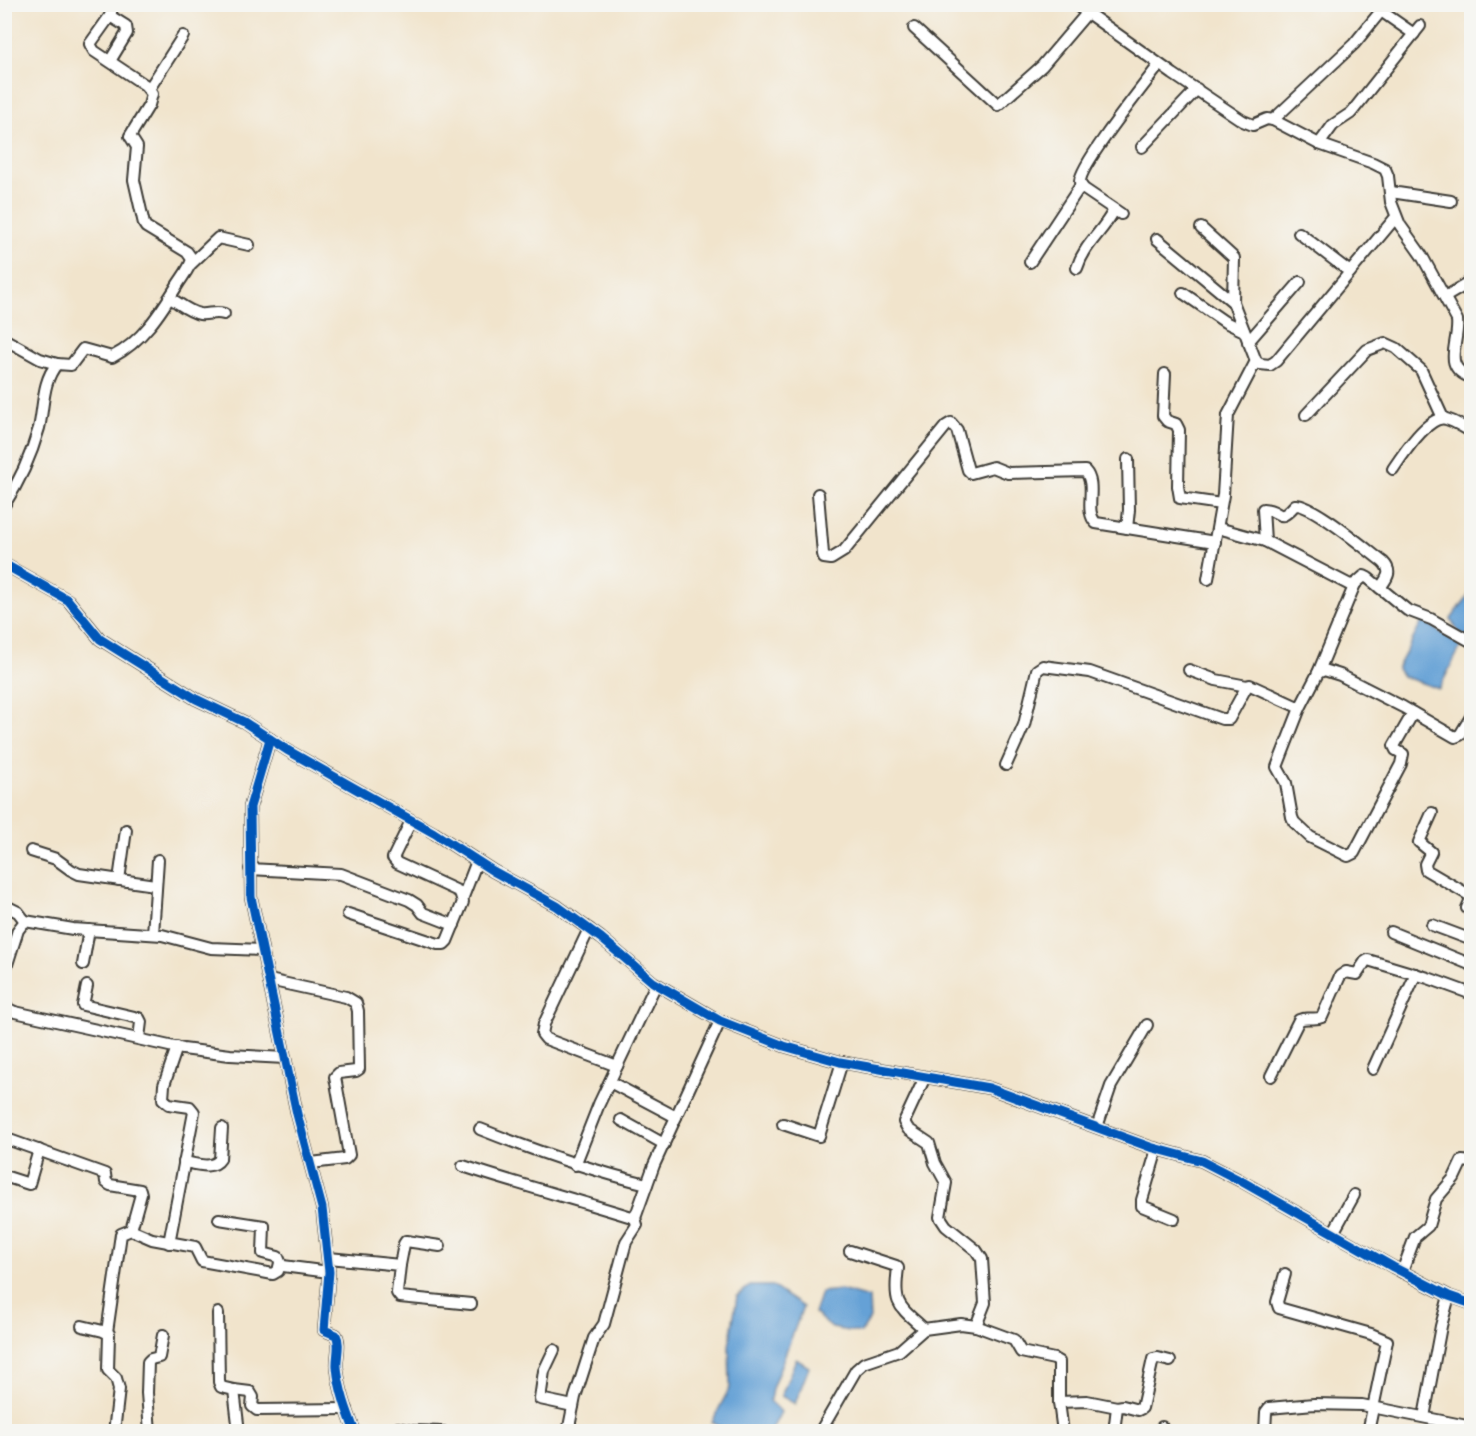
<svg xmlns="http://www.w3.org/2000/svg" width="1476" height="1436" font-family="'Balsamiq Sans',sans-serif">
  <rect width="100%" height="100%" fill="#f6f6f2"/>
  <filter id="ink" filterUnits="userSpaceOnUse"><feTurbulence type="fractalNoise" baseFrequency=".0167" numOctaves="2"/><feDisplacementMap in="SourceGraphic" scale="12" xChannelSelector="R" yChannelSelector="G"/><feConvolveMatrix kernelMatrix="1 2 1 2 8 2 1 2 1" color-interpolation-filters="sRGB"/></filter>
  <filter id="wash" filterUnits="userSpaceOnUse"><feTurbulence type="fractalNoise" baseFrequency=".008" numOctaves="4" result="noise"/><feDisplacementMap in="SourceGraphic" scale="24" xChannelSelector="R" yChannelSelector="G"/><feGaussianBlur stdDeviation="1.35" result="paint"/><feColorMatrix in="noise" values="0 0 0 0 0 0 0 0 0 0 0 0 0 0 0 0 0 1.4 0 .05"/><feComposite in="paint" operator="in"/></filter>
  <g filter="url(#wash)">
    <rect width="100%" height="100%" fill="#f1e4cc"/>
    <g fill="#65a1d6" stroke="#405e79" stroke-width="1.5">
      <polygon points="1471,592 1471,640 1458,632 1451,619"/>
      <polygon points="1423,620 1461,646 1439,689 1402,676 1397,669"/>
      <polygon points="750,1286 772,1286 803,1307 772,1389 770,1401 781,1412 771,1431 726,1431 712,1422 730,1387 729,1346 737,1296"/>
      <polygon points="841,1290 869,1298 870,1319 861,1333 832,1328 814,1313 821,1292"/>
      <polygon points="796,1359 809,1367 795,1404 781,1396"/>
    </g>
  </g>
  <g filter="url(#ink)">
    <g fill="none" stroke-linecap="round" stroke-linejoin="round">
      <defs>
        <g id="minor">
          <path d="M 1075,4 L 1173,74 L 1243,121 L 1253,125 L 1267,119 L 1273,120 L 1319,144 L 1373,163 L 1385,169 L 1388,176 L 1391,202 L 1400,225 L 1422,256 L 1457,320 C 1460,343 1440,367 1472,378"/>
          <polyline points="1376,4 1381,11 1414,34"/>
          <polyline points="914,28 998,105 1042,66 1088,12"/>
          <polyline points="110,61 127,33 126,26 110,16"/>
          <polyline points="149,89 183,36"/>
          <polyline points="1273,120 1354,44 1381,11"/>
          <polyline points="1319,144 1333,125 1351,113 1420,26"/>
          <polyline points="1142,147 1197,89"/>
          <polyline points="1391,192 1451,201"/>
          <path d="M 1121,214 L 1084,189 C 1081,185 1080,186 1080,181 C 1081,163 1145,84 1159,65"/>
          <polyline points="1201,228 1234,258 1233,302"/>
          <polyline points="1299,233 1350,272"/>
          <polyline points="1157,239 1233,302 1256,361 1260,364 1270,365 1276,361 1396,217"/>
          <polyline points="1030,262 1081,185"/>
          <polyline points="191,264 218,238 249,245"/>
          <path d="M 1077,268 C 1085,243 1103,232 1114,210"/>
          <polyline points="1183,293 1225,322 1244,331"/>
          <polyline points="1445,297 1467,284 1472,276"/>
          <path d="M 170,298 C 179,303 189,312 200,314 C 208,315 215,311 224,314"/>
          <polyline points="4,339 40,359 57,364"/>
          <polyline points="1248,342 1300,282"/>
          <polyline points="1165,374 1163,416 1167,421 1176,424 1179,430 1178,486 1180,498 1221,504"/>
          <polyline points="1306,415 1367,350 1385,343 1396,348 1421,370 1443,418"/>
          <path d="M 1393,469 C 1401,457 1429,414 1446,419 C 1455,421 1464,428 1472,432"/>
          <path d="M 818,494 L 823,554 L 824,558 L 831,559 L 844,551 L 946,426 L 951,423 L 957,430 L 968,470 L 971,473 L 993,467 L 1008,473 L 1085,471 C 1098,485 1083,511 1096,523 L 1215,542"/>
          <path d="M 4,505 C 20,481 31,456 39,428 C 44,407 42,381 57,364 L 71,365 L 83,349 L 112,357 C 142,342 161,312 178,284 C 183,276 190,268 192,259 L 187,252 L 146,227 L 144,224 L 134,180 L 137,147 L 130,136 L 149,105 L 152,94 L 145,85 L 94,51 L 90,44 L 110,16 L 113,4"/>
          <polyline points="1127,528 1129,510 1128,459"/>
          <polyline points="1218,528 1265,541 1350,585 1355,584 1364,576 1368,578 1407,610 1431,619 1472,642"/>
          <path d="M 1265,541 L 1263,509 C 1283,510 1277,525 1295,505 C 1312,503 1367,550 1383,562 C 1393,572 1387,578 1380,588"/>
          <polyline points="4,564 68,600 100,639 196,699 244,722 287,750 434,833 493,871 557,906 601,938 653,982 720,1021 784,1046 840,1062 989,1088 1150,1147 1202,1161 1241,1181 1393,1267 1449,1296 1472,1304"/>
          <polyline points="1208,579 1223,495 1228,415 1256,361"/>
          <polyline points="1189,670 1216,680 1247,686"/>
          <polyline points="1318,673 1355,584"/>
          <polyline points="1300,708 1277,767 1286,783 1292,817 1294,822 1310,837 1348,856 1354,853 1401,764 1403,754 1396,750 1394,746 1413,713"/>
          <path d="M 270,739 L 250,807 L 251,897 L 297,1114 L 322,1208 L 329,1272 L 324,1330 L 336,1335 C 341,1344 336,1357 337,1367 C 339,1390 347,1411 355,1432"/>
          <polyline points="1006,765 1024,725 1037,670 1043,666 1090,672 1222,719 1229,719 1247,686 1250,685 1300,708 1318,673 1324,670 1340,675 1403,707 1455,737 1460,735 1472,715"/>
          <polyline points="1432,813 1419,842 1431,852 1425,864 1426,870 1469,895 1471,899 1467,908 1472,913"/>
          <polyline points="31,851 56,859 71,870 79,874 155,885"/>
          <polyline points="250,869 341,874 409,900 417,905 423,913 454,925"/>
          <polyline points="119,880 126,830"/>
          <polyline points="463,897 477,861"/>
          <polyline points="4,905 18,912 25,921"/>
          <polyline points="348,914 438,944 444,944 447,941 463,902 460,892 397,863 393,858 411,821"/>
          <polyline points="1432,925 1472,940"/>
          <polyline points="589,929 544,1024 542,1034 546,1039 617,1066"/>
          <polyline points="1391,932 1472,965"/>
          <polyline points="153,934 158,860"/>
          <polyline points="83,964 89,930"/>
          <polyline points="4,974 18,930 25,921 73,929 162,935 211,948 262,950"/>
          <polyline points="269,980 346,997 356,1003 358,1011 359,1069 356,1071 339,1073 335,1077 349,1155 345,1159 311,1163"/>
          <polyline points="87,986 83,1005 139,1018 141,1022 139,1038"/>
          <polyline points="4,1007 15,1012 183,1049 230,1055 285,1058"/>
          <polyline points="1373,1069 1416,974"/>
          <path d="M 1271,1076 L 1299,1020 C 1307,1016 1314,1021 1322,1017 L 1340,976 L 1346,972 L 1357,974 L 1365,962 L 1368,960 L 1428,978 L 1472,994"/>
          <polyline points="925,1077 904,1122 908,1129 929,1143 935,1163 946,1183 940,1217 946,1226 976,1250 982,1259 985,1303 976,1326"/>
          <polyline points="610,1082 676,1117"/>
          <polyline points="621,1120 664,1144"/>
          <polyline points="783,1124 819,1136 842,1062"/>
          <polyline points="1097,1127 1111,1086 1147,1025"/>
          <path d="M 480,1129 C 535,1151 589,1170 647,1184"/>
          <polyline points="4,1138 105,1174 106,1182 110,1185 140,1190 141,1194 131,1230 152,1239 195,1247 202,1261 273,1274 278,1271 280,1263"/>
          <polyline points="1157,1149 1142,1200 1142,1206 1174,1219"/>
          <path d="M 184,1162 C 196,1164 213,1170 220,1159 L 222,1128"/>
          <polyline points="575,1165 599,1104 656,984"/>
          <path d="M 463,1166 C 520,1185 578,1200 635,1218 L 654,1165 L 720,1021"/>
          <polyline points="4,1176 29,1184 39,1150"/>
          <polyline points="219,1219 264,1226 263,1253 278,1257 281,1264 283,1266 329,1272"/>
          <polyline points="1333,1233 1354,1195"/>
          <polyline points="169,1243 194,1112 190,1107 169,1104 163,1099 164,1085 177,1047"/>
          <path d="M 850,1251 L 896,1266 L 898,1268 C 893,1305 898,1305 924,1329"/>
          <polyline points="329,1258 400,1265 397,1293 400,1297 471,1304"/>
          <polyline points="400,1265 404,1244 406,1241 440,1246"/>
          <polyline points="1402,1272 1415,1237 1428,1226 1436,1199 1454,1178 1462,1161 1472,1162"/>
          <polyline points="1285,1274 1277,1302 1279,1308 1371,1334 1387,1341 1368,1432"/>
          <polyline points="218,1313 219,1382 221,1387 234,1390 239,1432"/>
          <polyline points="82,1326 103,1331 109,1334 108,1370 116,1378 119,1389 114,1432"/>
          <polyline points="107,1332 121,1234 131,1230"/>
          <polyline points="554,1350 544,1371 540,1399 573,1406"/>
          <polyline points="234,1390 250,1392 253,1397 252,1406 257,1410 347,1409"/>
          <polyline points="1059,1402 1087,1401 1117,1407"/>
          <polyline points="1424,1417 1441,1326 1449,1296"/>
          <polyline points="150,1432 147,1393 148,1362 151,1359 159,1357 163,1335"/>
          <polyline points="393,1432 398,1428 412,1431 443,1432"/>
          <polyline points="568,1432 575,1397 594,1338 604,1324 626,1242 637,1225 635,1218"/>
          <polyline points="820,1432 856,1370 864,1363 899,1351 924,1329 961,1324 976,1326 1014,1340 1021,1352 1054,1359 1059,1362 1059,1402 1063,1432"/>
          <polyline points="1114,1432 1117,1407 1123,1406 1138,1410 1142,1408 1153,1359 1158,1358 1170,1361"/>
          <polyline points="1162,1432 1162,1427"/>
          <polyline points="1265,1432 1266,1412 1269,1408 1314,1404 1362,1405 1472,1427"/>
        </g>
      </defs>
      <use href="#minor" stroke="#3c3a36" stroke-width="14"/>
      <use href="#minor" stroke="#fff" stroke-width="10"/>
      <defs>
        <g id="cycleway">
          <polyline points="4,564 68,600 100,639 196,699 244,722 287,750 434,833 493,871 557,906 601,938 653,982 720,1021 784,1046 840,1062 989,1088 1150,1147 1202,1161 1241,1181 1393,1267 1449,1296 1472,1304"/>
          <path d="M 270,739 L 250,807 L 251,897 L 297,1114 L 322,1208 L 329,1272 L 324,1330 L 336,1335 C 341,1344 336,1357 337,1367 C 339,1390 347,1411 355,1432"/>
        </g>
      </defs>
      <use href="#cycleway" stroke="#f6f6f2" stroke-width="13"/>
      <use href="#cycleway" stroke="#0057b8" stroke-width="9"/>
    </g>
  </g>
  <rect width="1476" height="1436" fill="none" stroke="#f6f6f2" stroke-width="24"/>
</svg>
